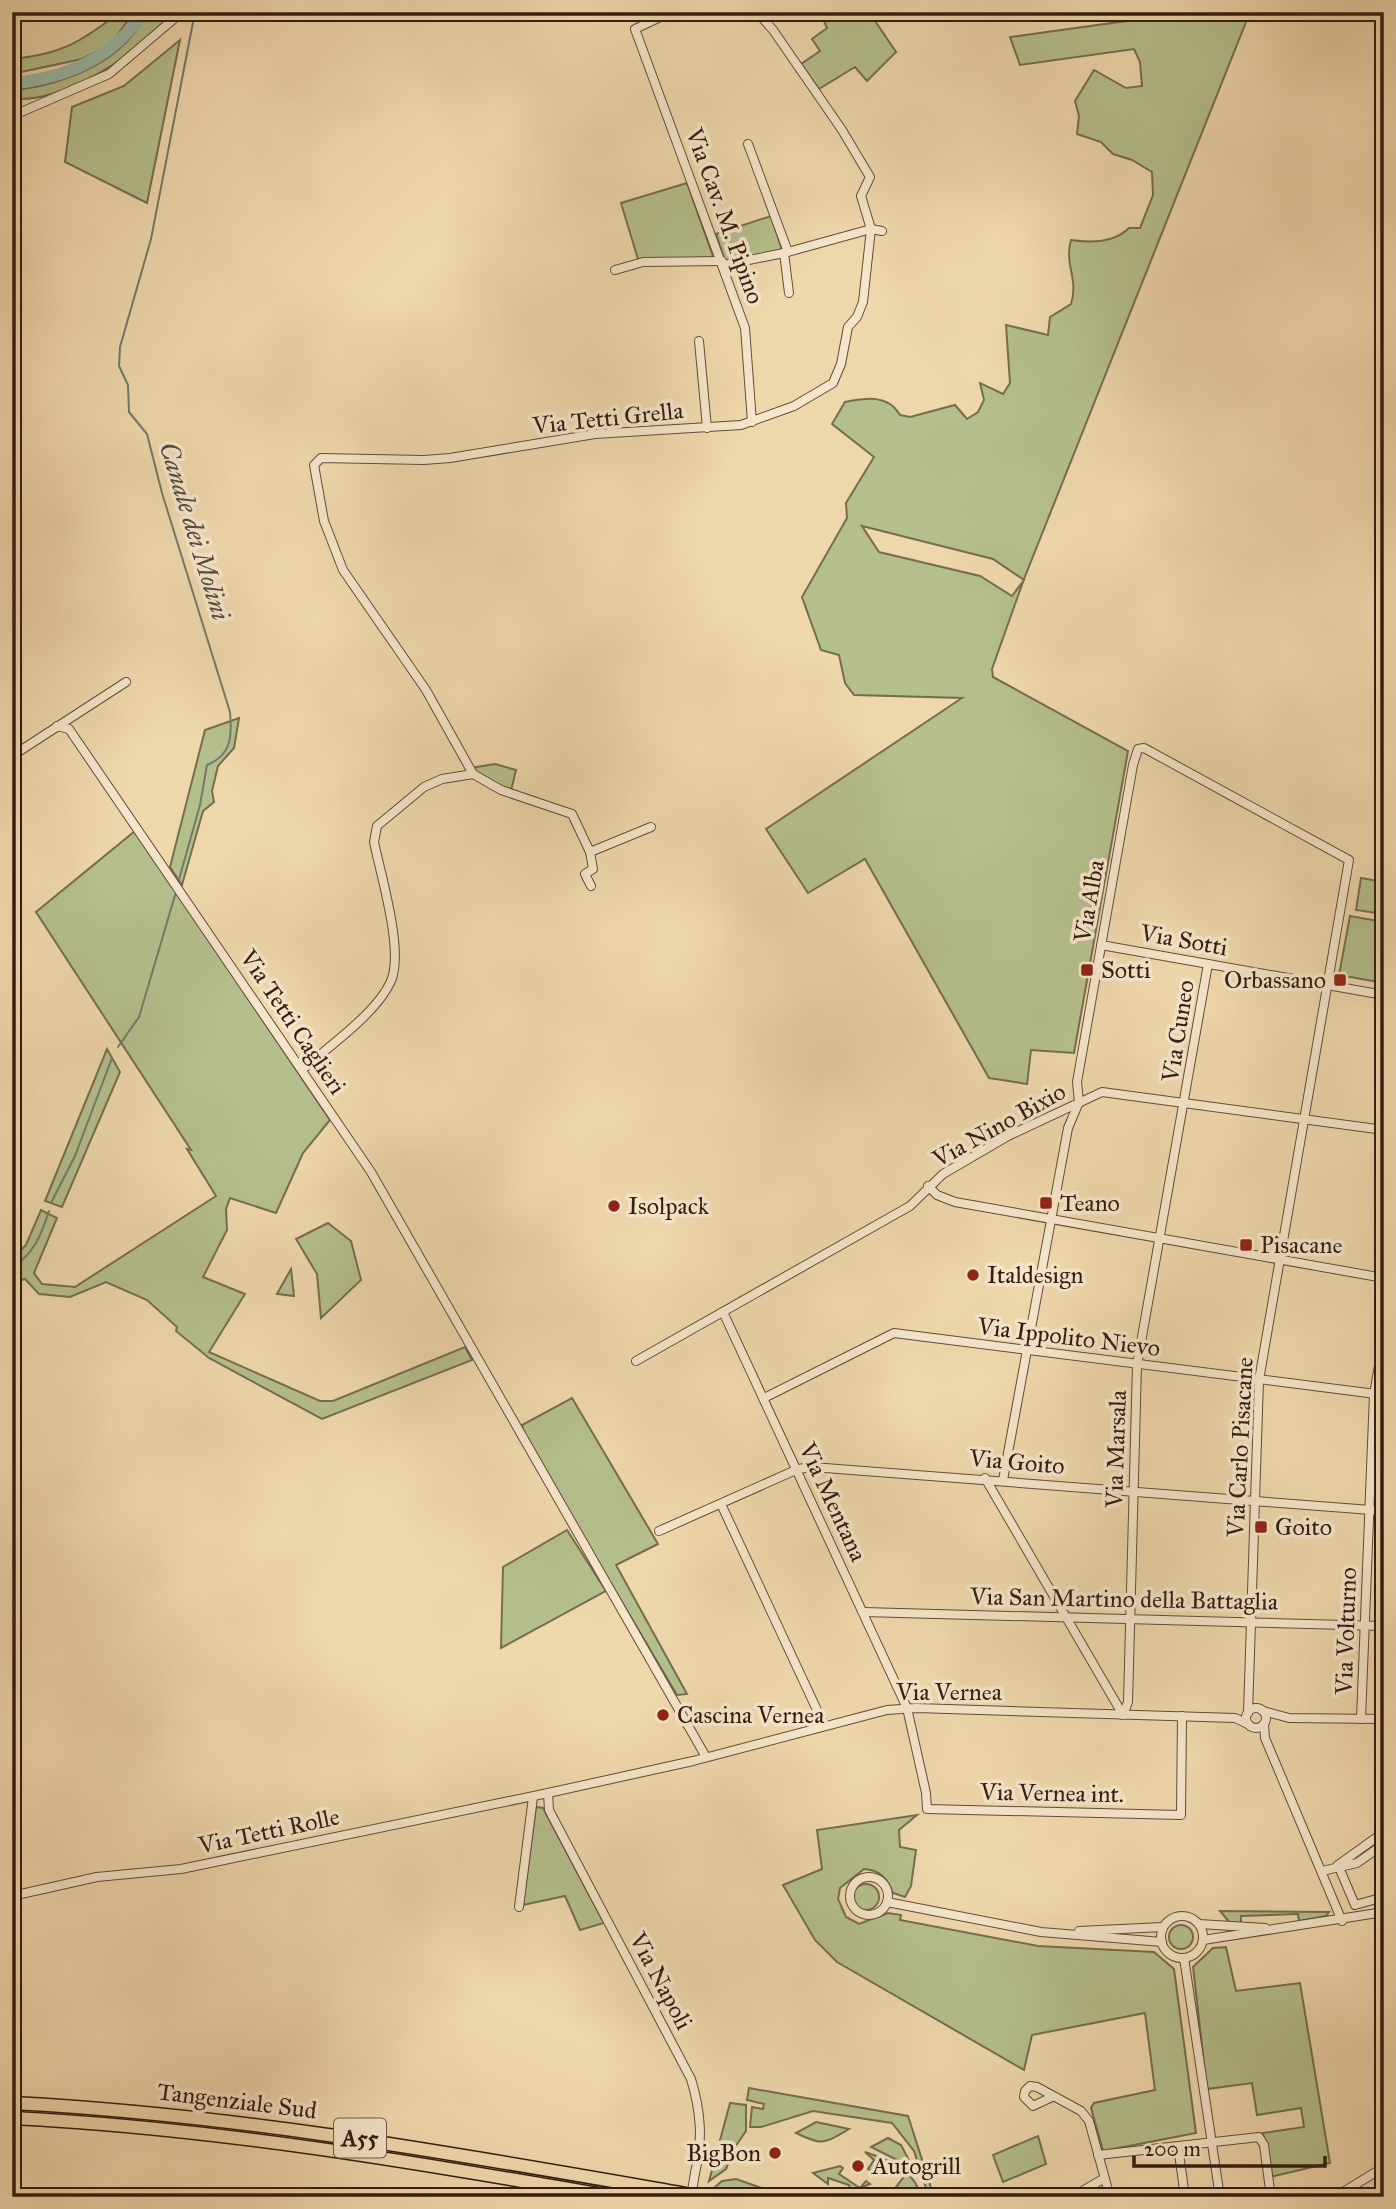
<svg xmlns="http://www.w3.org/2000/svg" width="1396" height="2209" font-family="'IM FELL Great Primer',serif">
  <rect width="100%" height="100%" fill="#efd7ac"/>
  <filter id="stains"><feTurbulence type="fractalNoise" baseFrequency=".00286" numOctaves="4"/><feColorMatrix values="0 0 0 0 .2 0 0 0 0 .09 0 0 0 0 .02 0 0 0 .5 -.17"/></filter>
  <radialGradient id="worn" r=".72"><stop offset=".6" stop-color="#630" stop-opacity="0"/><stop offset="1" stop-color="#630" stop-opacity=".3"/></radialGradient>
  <g fill="#b5bf8d" stroke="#746e4f" stroke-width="2" fill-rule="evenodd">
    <path d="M 120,12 L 134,12 L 110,45 L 82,59 L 12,74 L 12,59 C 62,54 81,42 120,12 Z"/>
    <path d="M 150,12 L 175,12 C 147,49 59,107 12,98 L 12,90 C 48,88 96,71 122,46 C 133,37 141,23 150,12 Z"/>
    <polygon points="820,12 869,12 896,52 867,81 855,67 819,89 801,64 820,51 812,39 827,28"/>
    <path d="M 1127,12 L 1250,12 L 1024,579 L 992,669 L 993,677 L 1128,751 L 1074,1053 L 1031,1050 L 1027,1084 L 989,1078 L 865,859 L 808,893 L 766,829 L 962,698 L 854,695 L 845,683 L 839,655 L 821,650 L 802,597 L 847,518 L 846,503 L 874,457 L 832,424 L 845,402 C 866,398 888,394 900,415 L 910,417 L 955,405 L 967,419 L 978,412 L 984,400 L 980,383 L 1003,394 L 1010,383 L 1006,325 L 1048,335 L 1050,317 L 1071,304 C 1079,279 1064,265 1071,240 C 1091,243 1114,243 1129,228 L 1140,228 L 1153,195 L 1152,172 L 1132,160 L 1113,154 L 1101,142 L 1077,134 L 1079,116 L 1075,101 L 1094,70 L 1126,88 L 1142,86 L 1140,62 L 1134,49 L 1020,65 L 1010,37 L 1126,21 ZM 862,526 L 993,559 L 1024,580 L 1012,596 L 980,576 L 879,552 Z"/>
    <polygon points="180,40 147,203 65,162 72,107 124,86"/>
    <polygon points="687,183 714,259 638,259 621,203"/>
    <polygon points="771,216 782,250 726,264 716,234"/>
    <polygon points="239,718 234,748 218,766 212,791 214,802 203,811 182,885 170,867 205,730"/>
    <polygon points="495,764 516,770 511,791 479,775 471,768"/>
    <polygon points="135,831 330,1120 303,1153 276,1213 230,1198 226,1209 227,1230 203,1277 245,1294 209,1352 320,1401 333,1401 465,1347 472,1360 322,1419 209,1358 176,1331 177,1327 147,1300 106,1282 70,1297 39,1294 25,1279 12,1283 12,1259 26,1245 41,1210 57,1218 34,1273 42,1284 75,1287 216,1196 187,1149 191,1150 36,912"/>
    <polygon points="1361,878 1384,882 1384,914 1356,910"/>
    <polygon points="1350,916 1384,922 1384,983 1339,975"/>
    <polygon points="107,1049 120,1072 62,1207 45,1201"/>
    <polygon points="328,1223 351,1241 361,1280 321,1318 317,1274 296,1239"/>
    <polygon points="291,1269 294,1296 277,1294"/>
    <polygon points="572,1398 658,1544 616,1565 687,1694 677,1695 526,1440 522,1425"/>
    <polygon points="567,1530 606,1591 501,1648 503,1567"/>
    <polygon points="536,1807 543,1808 604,1923 580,1930 565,1896 523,1905"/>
    <path d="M 917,1815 L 899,1830 L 900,1847 L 916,1850 L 911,1886 L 905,1897 L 893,1893 C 887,1878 880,1870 864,1869 L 840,1888 L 838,1899 L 846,1917 L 859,1924 L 888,1913 L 901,1915 L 900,1920 L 1038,1946 L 1154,1952 L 1174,1969 L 1196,2133 L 1103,2151 L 1091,2108 L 1094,2103 L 1155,2090 L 1145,2013 L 1032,2035 L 1024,2070 L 837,1962 L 815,1940 L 783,1885 L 822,1869 L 817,1830 Z"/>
    <circle cx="866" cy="1897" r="13"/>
    <polygon points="1220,1911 1329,1912 1326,1916 1299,1921 1298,1914 1241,1916 1241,1924 1230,1923"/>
    <circle cx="1181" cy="1937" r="12"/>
    <polygon points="1226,1947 1236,1991 1300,1983 1330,2163 1270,2177 1263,2133 1304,2127 1301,2108 1257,2115 1252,2083 1207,2089 1193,1967 1213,1948"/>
    <polygon points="749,2088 908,2116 934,2197 929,2197 914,2151 892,2123 813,2111 761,2127 750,2127 752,2107 763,2109 764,2104 747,2100"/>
    <polygon points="730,2103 746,2105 746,2131 735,2147 726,2169 709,2181"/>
    <path d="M 816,2122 L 849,2129 C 823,2144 823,2146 796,2133 Z"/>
    <polygon points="1038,2136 1046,2164 1003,2182 993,2155"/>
    <polygon points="888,2138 901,2145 913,2168 871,2147"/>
    <path d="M 865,2152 C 886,2159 910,2168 919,2190 L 918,2195 L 891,2197 L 899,2195 L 900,2188 L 896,2187 L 906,2174 L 883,2161 L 880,2164 L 877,2162 L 871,2171 L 868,2169 L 874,2160 Z"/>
    <polygon points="840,2166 843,2168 839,2174 860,2188 866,2181 870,2184 851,2192 849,2185 828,2178 828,2184 813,2173"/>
    <polygon points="736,2179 767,2190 803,2197 755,2197 714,2188 722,2181"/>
  </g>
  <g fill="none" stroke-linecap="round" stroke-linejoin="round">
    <g stroke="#717b6c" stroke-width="2">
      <path d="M 178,883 L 200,805 L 207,765 C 232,755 232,736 230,712 L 162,493 L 147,434 L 129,412 L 128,385 L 119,366 L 120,347 L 151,239 L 195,12"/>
      <polyline points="118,1047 139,1017 176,892"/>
      <polyline points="52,1201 75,1156 112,1058"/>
      <path d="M 12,1268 C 34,1253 41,1236 49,1211"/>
    </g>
    <path stroke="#9abaa9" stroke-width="12" d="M 12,83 C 68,78 112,58 144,12"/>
    <defs>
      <g id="minor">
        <polyline points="671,12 635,29 745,328 752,422"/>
        <polyline points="12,116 109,74 182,12"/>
        <polyline points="748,144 788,252"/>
        <polyline points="784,253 789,293"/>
        <polyline points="724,265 784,253 871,229 882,231"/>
        <polyline points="615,270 643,262 722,261"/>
        <polyline points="699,341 707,428"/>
        <polyline points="57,726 69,729 371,1172 706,1757"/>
        <polyline points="12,756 126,682"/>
        <polyline points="590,852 651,827"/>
        <polyline points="591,886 585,874 593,869 590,852 572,814 501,790 473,774 426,690 343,570 324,521 314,465 321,458 424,460 450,458 595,434 741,425 794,406 833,383 841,364 848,327 857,317 863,302 871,229 861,196 870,177 842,130 773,30 757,12"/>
        <polyline points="1101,945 1384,995"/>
        <path d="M 303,1069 C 329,1046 377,1013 391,981 C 404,951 381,876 374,842 L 377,826 L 424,787 L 442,779 L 473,774"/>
        <polyline points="928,1186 937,1195 955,1202 1384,1278"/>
        <polyline points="723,1312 907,1708 926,1793 927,1809 1181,1815 1182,1716"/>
        <polyline points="636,1361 910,1206 943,1174 1008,1136 1102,1092 1384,1130"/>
        <polyline points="764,1398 894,1333 1384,1395"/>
        <polyline points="985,1478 1123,1715"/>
        <polyline points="1003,1480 1068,1128 1079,1102 1077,1082 1133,765 1138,749 1144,748 1349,860 1259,1380 1248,1713"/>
        <polyline points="721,1504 824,1725"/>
        <polyline points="659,1531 798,1469 812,1467 1384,1511"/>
        <polyline points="863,1612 1384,1626"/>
        <circle cx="1256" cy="1718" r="10"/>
        <polyline points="1263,1711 1289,1718 1384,1719"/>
        <polyline points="1123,1715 1128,1702 1137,1365 1208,964"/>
        <polyline points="1361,1719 1374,1394 1384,1337"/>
        <polyline points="1264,1724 1265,1738 1342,1921"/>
        <path d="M 548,1793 L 549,1810 L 691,2079 C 701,2112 703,2140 695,2173"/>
        <polyline points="1338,1865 1355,1905 1384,1897"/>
        <polyline points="1338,1865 1384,1832"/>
        <polyline points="1322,1871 1357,1863 1384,1844"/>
        <circle cx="869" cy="1896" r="19"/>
        <polyline points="12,1896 97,1877 181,1869 548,1793 693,1761 887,1710 916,1708 1235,1718 1248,1724"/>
        <polyline points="887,1902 1041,1932 1162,1942"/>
        <polyline points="519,1907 533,1797"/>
        <circle cx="1182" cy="1937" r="21"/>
        <polyline points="1199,1924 1265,1928"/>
        <polyline points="1079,1931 1163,1927"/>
        <polyline points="1203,1940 1384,1912"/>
        <polyline points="1184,1958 1220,2197"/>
        <polyline points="1052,2097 1033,2106 1024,2097 1025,2091 1030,2086 1037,2087 1081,2111 1089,2121 1110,2197"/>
        <polyline points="1178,2146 1185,2197"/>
        <polyline points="1098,2155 1259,2137 1264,2145 1271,2197"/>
        <polyline points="1072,2197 1103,2179"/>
        <polyline points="1335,2197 1384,2167"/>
      </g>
      <g id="highway">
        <path d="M 12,2103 C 246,2115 474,2157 704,2197"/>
        <path d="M 12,2118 C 216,2128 414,2162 615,2197"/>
      </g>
    </defs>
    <use href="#minor" stroke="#634b38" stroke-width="10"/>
    <use href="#highway" stroke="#341c11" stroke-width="15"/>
    <use href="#minor" stroke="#f5e5c9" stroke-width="8"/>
    <use href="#highway" stroke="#efd7ac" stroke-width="12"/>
    <defs>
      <polyline id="minor-bridge" points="691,2197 695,2173"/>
    </defs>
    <use href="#minor-bridge" stroke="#634b38" stroke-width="10" stroke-linecap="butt"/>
    <use href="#minor-bridge" stroke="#f5e5c9" stroke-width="8"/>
  </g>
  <g fill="#8f2418" stroke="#f5e5c9" stroke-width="2.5">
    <rect x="1080" y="963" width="14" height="14" rx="3.5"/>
    <rect x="1333" y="973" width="14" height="14" rx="3.5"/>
    <rect x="1039" y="1196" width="14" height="14" rx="3.5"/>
    <circle cx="614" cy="1206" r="7"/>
    <rect x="1239" y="1238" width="14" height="14" rx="3.5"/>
    <circle cx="973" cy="1275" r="7"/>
    <rect x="1254" y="1520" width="14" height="14" rx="3.5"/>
    <circle cx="663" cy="1715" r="7"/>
    <circle cx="775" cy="2153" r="7"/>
    <circle cx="858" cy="2166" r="7"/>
  </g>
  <g text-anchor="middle" stroke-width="7" stroke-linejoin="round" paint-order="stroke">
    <rect fill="#f5e5c9" stroke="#6e5848" stroke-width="2" x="334" y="2118.5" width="52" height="39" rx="5"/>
    <g font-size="23" font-weight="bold" fill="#341c11">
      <text x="360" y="2146">A55</text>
    </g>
    <g font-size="24" fill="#341c11" stroke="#f5e5c9">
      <text transform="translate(725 216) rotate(70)" y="8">Via Cav. M. Pipino</text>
      <text transform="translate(608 418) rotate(-6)" y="8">Via Tetti Grella</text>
      <text transform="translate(1089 901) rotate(-80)" y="8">Via Alba</text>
      <text transform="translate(1184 940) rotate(10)" y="8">Via Sotti</text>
      <text transform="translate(293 1022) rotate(56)" y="8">Via Tetti Caglieri</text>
      <text transform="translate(1178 1031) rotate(-81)" y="8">Via Cuneo</text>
      <text transform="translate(999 1125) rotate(-29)" y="8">Via Nino Bixio</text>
      <text transform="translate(1069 1337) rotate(7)" y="8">Via Ippolito Nievo</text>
      <text transform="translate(1240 1447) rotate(-87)" y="8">Via Carlo Pisacane</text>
      <text transform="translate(1116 1449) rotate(-88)" y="8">Via Marsala</text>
      <text transform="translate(1017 1462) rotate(5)" y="8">Via Goito</text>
      <text transform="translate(833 1502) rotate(65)" y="8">Via Mentana</text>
      <text transform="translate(1124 1599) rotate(1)" y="8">Via San Martino della Battaglia</text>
      <text transform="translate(1346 1631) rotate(-88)" y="8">Via Volturno</text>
      <text x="949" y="1700">Via Vernea</text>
      <text transform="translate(1052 1793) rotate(1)" y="8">Via Vernea int.</text>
      <text transform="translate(269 1831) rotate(-12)" y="8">Via Tetti Rolle</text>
      <text transform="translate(661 1981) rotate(62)" y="8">Via Napoli</text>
      <text transform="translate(237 2101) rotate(7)" y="8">Tangenziale Sud</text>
    </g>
    <g font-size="24" fill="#341c11" stroke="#f5e5c9" text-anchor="start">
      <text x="1101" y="978">Sotti</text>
      <text x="1326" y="988" text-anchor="end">Orbassano</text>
      <text x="1060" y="1211">Teano</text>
      <text x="628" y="1214">Isolpack</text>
      <text x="1260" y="1253">Pisacane</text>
      <text x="987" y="1283">Italdesign</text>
      <text x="1275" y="1535">Goito</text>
      <text x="677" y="1723">Cascina Vernea</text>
      <text x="761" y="2161" text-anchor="end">BigBon</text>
      <text x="872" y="2174">Autogrill</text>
    </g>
    <g font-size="26" font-style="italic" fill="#534b3f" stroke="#f5e5c9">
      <text transform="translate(195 531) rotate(73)" y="9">Canale dei Molini</text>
    </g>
  </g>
  <rect width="1396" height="2209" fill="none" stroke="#efd7ac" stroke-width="42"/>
  <rect x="14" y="14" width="1368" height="2181" fill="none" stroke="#341c11" stroke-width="3.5"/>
  <rect x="21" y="21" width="1354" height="2167" fill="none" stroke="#341c11" stroke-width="2"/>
  <path d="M1134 2156v10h191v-10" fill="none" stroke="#341c11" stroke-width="3.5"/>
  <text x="1144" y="2156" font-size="21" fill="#341c11" stroke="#f5e5c9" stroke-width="5" paint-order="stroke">200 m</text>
  <rect width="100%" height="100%" filter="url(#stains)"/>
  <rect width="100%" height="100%" fill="url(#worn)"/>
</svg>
